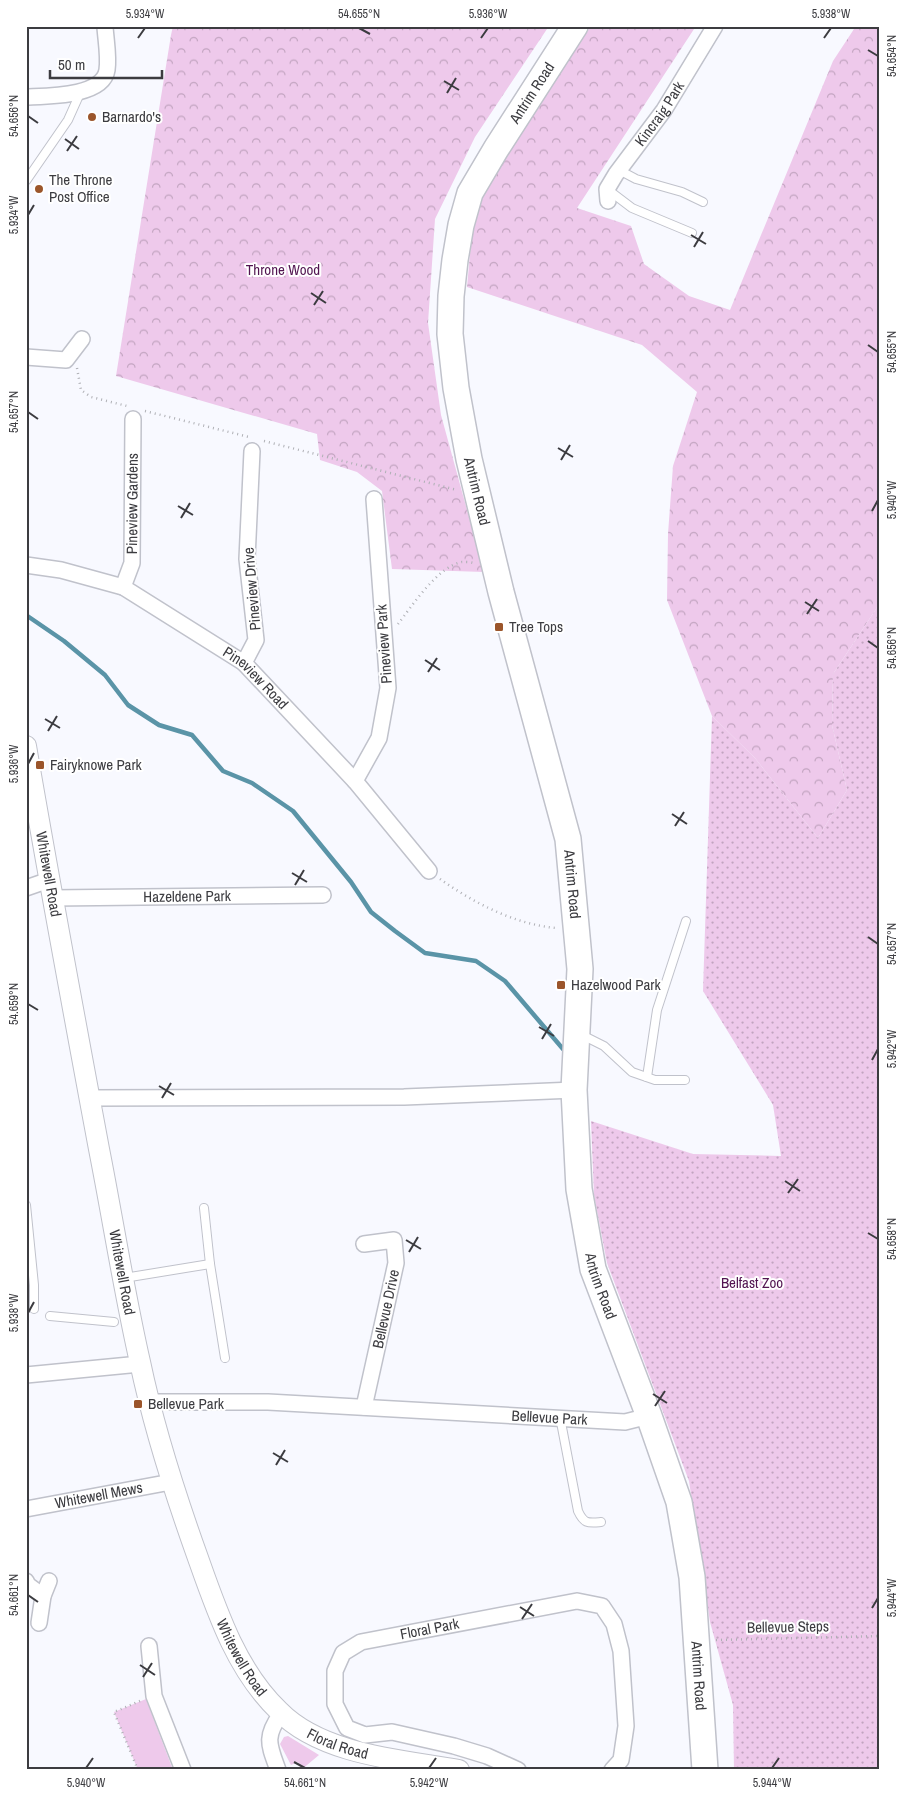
<svg xmlns="http://www.w3.org/2000/svg" width="906" height="1796" font-family="'Archivo Narrow',sans-serif">
  <defs>
    <pattern id="forest-crowns" width="20" height="18" patternUnits="userSpaceOnUse" patternTransform="scale(1.25)"><rect width="20" height="18" fill="#eec9eb"/><path d="M2 6a3 3 0 1 1 6 0M12 15a3 3 0 1 1 6 0" fill="none" stroke="#c2a4c0"/></pattern>
    <pattern id="park-dots" width="8" height="8" patternUnits="userSpaceOnUse" patternTransform="scale(1.25)"><rect width="8" height="8" fill="#eec9eb"/><path d="M2 2h.1M6 6h.1" fill="none" stroke="#c2a4c0" stroke-width="1.8" stroke-linecap="round"/></pattern>
  </defs>
  <rect width="100%" height="100%" fill="#f8f9ff"/>
  <g fill="#eec9eb">
    <polygon points="146,1699 173,1770 138,1770 114,1712"/>
    <polygon points="288,1736 319,1755 301,1770 298,1762 291,1765 280,1744 284,1737"/>
  </g>
  <g fill="url(#forest-crowns)">
    <polygon points="173,26 549,26 475,137 435,219 428,323 441,415 484,572 392,569 382,491 357,472 320,460 317,434 116,376 171,35"/>
    <polygon points="591,26 696,26 577,208 631,226 644,264 689,296 730,310 833,61 856,26 880,26 880,603 833,674 832,725 847,790 818,838 755,758 712,716 667,600 668,534 673,466 697,392 642,345 467,287 473,221 486,188"/>
  </g>
  <polygon fill="url(#park-dots)" points="880,603 880,1770 734,1770 733,1705 710,1622 689,1481 607,1263 594,1195 591,1121 693,1154 781,1156 773,1105 703,991 712,716 755,758 818,838 847,790 832,725 833,674"/>
  <g fill="none" stroke-linecap="round" stroke-linejoin="round">
    <polyline stroke="#5a94a7" stroke-width="4.5" points="26,615 64,641 105,675 128,705 159,725 192,735 223,771 252,783 293,811 351,882 371,912 395,931 425,953 476,961 505,981 563,1049"/>
    <defs>
      <g id="service">
        <polyline points="619,170 636,179 682,192 703,202"/>
        <polyline points="26,181 68,120 81,91"/>
        <polyline points="607,189 632,208 692,233"/>
        <polyline points="580,1034 604,1046 632,1072 655,1080 685,1080"/>
        <polyline points="647,1077 657,1010 686,921"/>
        <polyline points="26,1205 34,1285 34,1309"/>
        <polyline points="204,1208 210,1264 225,1358"/>
        <polyline points="124,1278 210,1264"/>
        <polyline points="50,1316 114,1322"/>
        <path d="M 560,1417 L 578,1511 C 584,1524 588,1523 601,1522"/>
      </g>
      <g id="minor">
        <path d="M 26,97 C 46,96 103,97 107,70 C 109,57 106,41 105,27"/>
        <path id="s1" d="M 608,201 L 607,189 L 616,174 L 664,110 L 715,26"/>
        <polyline points="26,357 66,360 82,339"/>
        <path id="s2" d="M 26,565 L 61,570 L 123,587 L 244,663 L 355,781 L 429,871"/>
        <path id="s3" d="M 123,587 L 132,563 L 133,419"/>
        <polyline points="244,663 256,640 247,559 252,451"/>
        <polyline points="355,781 379,738 388,688 374,499"/>
        <polyline points="26,888 49,880"/>
        <path id="s4" d="M 52,898 L 323,895"/>
        <polyline points="90,1098 404,1097 574,1090"/>
        <polyline points="364,1244 394,1240 396,1263 364,1407"/>
        <polyline points="26,1375 140,1364"/>
        <path id="s5" d="M 150,1402 L 268,1402 L 625,1422 L 649,1416"/>
        <path id="s6" d="M 26,1509 L 171,1482"/>
        <polyline points="26,1581 28,1585 43,1596"/>
        <polyline points="39,1623 43,1596 49,1581"/>
        <polyline points="149,1646 154,1696 183,1770"/>
        <path d="M 278,1770 C 269,1745 264,1737 281,1714"/>
        <path id="s7" d="M 518,1770 L 487,1756 L 454,1746 L 392,1732 L 365,1735 L 347,1728 L 335,1704 L 335,1671 L 343,1653 L 361,1642 L 577,1601 L 602,1606 L 614,1624 L 621,1651 L 626,1726 L 621,1760 L 612,1770"/>
      </g>
      <g id="tertiary">
        <path id="s8" d="M 26,746 C 49,881 74,1015 99,1149 C 113,1220 124,1292 140,1362 C 154,1429 175,1494 198,1558 C 217,1612 237,1671 279,1711 C 322,1755 402,1760 459,1770"/>
      </g>
      <g id="primary">
        <path id="s9" d="M 575,26 L 496,149 L 470,193 L 461,225 L 455,260 L 451,296 L 450,334 L 456,388 L 469,459 L 501,592 L 568,839 L 580,969 L 574,1090 L 579,1189 L 593,1269 L 649,1416 L 679,1502 L 692,1577 L 705,1770"/>
      </g>
    </defs>
    <use href="#service" stroke="#c0c2cb" stroke-width="10"/>
    <use href="#minor" stroke="#c0c2cb" stroke-width="18"/>
    <use href="#tertiary" stroke="#c0c2cb" stroke-width="22"/>
    <use href="#primary" stroke="#c0c2cb" stroke-width="28"/>
    <g stroke="#afb0b5" stroke-width="2.5" stroke-dasharray="1 4" stroke-linecap="butt">
      <polyline points="77,368 81,390 91,397 127,406"/>
      <polyline points="145,411 249,437"/>
      <polyline points="264,441 457,490"/>
      <path d="M 398,624 C 412,606 438,566 462,562 C 465,562 470,562 473,563"/>
      <path d="M 440,879 C 474,903 514,924 556,928"/>
      <polyline points="716,1640 880,1636"/>
      <polyline points="138,1770 114,1712 140,1701"/>
    </g>
    <use href="#service" stroke="#fff" stroke-width="8"/>
    <use href="#minor" stroke="#fff" stroke-width="15"/>
    <use href="#tertiary" stroke="#fff" stroke-width="20"/>
    <use href="#primary" stroke="#fff" stroke-width="25"/>
  </g>
  <path fill="none" stroke="#3c3c40" stroke-width="2" d="M 359,28 L 370,34M 138,38 L 145,28M 481,38 L 488,28M 824,38 L 831,28M 868,50 L 878,56M 444,81 L 459,90M 447,93 L 456,78M 28,116 L 38,123M 65,139 L 79,149M 67,151 L 77,136M 28,215 L 34,205M 691,235 L 706,244M 694,247 L 703,232M 311,293 L 326,303M 314,305 L 323,291M 868,345 L 878,352M 28,412 L 38,419M 558,448 L 573,457M 561,460 L 570,445M 178,506 L 193,515M 872,511 L 878,500M 181,518 L 190,503M 805,602 L 819,611M 807,614 L 817,599M 868,641 L 878,648M 425,660 L 440,670M 428,672 L 437,658M 45,719 L 60,728M 48,731 L 57,716M 28,764 L 34,753M 672,814 L 687,824M 675,826 L 684,812M 292,873 L 307,882M 295,885 L 304,870M 868,937 L 878,944M 28,1004 L 38,1010M 539,1027 L 554,1036M 542,1039 L 551,1024M 872,1060 L 878,1049M 159,1086 L 174,1095M 162,1098 L 171,1083M 785,1181 L 800,1191M 788,1193 L 798,1179M 868,1233 L 878,1239M 406,1240 L 421,1249M 409,1252 L 418,1237M 28,1313 L 34,1302M 653,1394 L 667,1403M 655,1406 L 665,1391M 273,1453 L 288,1462M 276,1465 L 285,1450M 28,1595 L 38,1602M 520,1607 L 534,1616M 872,1608 L 878,1598M 522,1619 L 532,1604M 140,1665 L 155,1675M 143,1677 L 152,1663M 294,1762 L 305,1768M 86,1768 L 93,1758M 429,1768 L 436,1758M 772,1768 L 779,1758"/>
  <g fill="#9b552b" stroke="#fff" stroke-width="2">
    <circle cx="92" cy="117" r="5"/>
    <circle cx="39" cy="189" r="5"/>
    <rect x="494" y="622" width="10" height="10" rx="2.5"/>
    <rect x="35" y="760" width="10" height="10" rx="2.5"/>
    <rect x="556" y="980" width="10" height="10" rx="2.5"/>
    <rect x="133" y="1399" width="10" height="10" rx="2.5"/>
  </g>
  <g text-anchor="middle" stroke-width="4" stroke-linejoin="round" paint-order="stroke">
    <g font-size="15" fill="#3c3c40" stroke="#fff">
      <text transform="translate(532 93) rotate(-57)" y="5">Antrim Road</text>
      <text dy="5" stroke="none"><textPath href="#s1" startOffset="104">Kincraig Park</textPath></text>
      <text dy="5" stroke="none"><textPath href="#s9" startOffset="500">Antrim Road</textPath></text>
      <text dy="5" stroke="none"><textPath href="#s3" startOffset="85">Pineview Gardens</textPath></text>
      <text transform="translate(252 589) rotate(-95)" y="5">Pineview Drive</text>
      <text transform="translate(384 644) rotate(-94)" y="5">Pineview Park</text>
      <text dy="5" stroke="none"><textPath href="#s2" startOffset="261">Pineview Road</textPath></text>
      <text dy="5" stroke="none"><textPath href="#s8" startOffset="130">Whitewell Road</textPath></text>
      <text dy="5" stroke="none"><textPath href="#s9" startOffset="905">Antrim Road</textPath></text>
      <text dy="5" stroke="none"><textPath href="#s4" startOffset="135">Hazeldene Park</textPath></text>
      <text dy="5" stroke="none"><textPath href="#s8" startOffset="535">Whitewell Road</textPath></text>
      <text dy="5" stroke="none"><textPath href="#s9" startOffset="1310">Antrim Road</textPath></text>
      <text transform="translate(386 1309) rotate(-78)" y="5">Bellevue Drive</text>
      <text dy="5" stroke="none"><textPath href="#s5" startOffset="400">Bellevue Park</textPath></text>
      <text dy="5" stroke="none"><textPath href="#s6" startOffset="74">Whitewell Mews</textPath></text>
      <text transform="translate(788 1627) rotate(-1)" y="5">Bellevue Steps</text>
      <text dy="5" stroke="none"><textPath href="#s7" startOffset="349">Floral Park</textPath></text>
      <text dy="5" stroke="none"><textPath href="#s8" startOffset="940">Whitewell Road</textPath></text>
      <text dy="5" stroke="none"><textPath href="#s9" startOffset="1715">Antrim Road</textPath></text>
      <text dy="5" stroke="none"><textPath href="#s8" startOffset="1074">Floral Road</textPath></text>
    </g>
    <g font-size="15" fill="#3c3c40" stroke="#fff" text-anchor="start">
      <text x="102" y="122">Barnardo's</text>
      <text x="49" y="185">The Throne<tspan x="49" dy="17">Post Office</tspan></text>
      <text x="509" y="632">Tree Tops</text>
      <text x="50" y="770">Fairyknowe Park</text>
      <text x="571" y="990">Hazelwood Park</text>
      <text x="148" y="1409">Bellevue Park</text>
    </g>
    <g font-size="15" fill="#521551" stroke="#fff">
      <text x="283" y="275">Throne Wood</text>
      <text x="752" y="1288">Belfast Zoo</text>
    </g>
  </g>
  <rect width="906" height="1796" fill="none" stroke="#ffffff" stroke-width="55"/>
  <path d="M50 70v8h112v-8" fill="none" stroke="#3c3c40" stroke-width="2.5"/>
  <text x="58" y="70" font-size="15" fill="#3c3c40" stroke="#ffffff" stroke-width="4" paint-order="stroke">50 m</text>
  <rect x="28" y="28" width="850" height="1740" fill="none" stroke="#3c3c40" stroke-width="2"/>
  <g font-size="12" text-anchor="middle" fill="#3c3c40">
    <text x="145" y="18">5.934°W</text>
    <text x="359" y="18">54.655°N</text>
    <text x="488" y="18">5.936°W</text>
    <text x="831" y="18">5.938°W</text>
    <text transform="translate(892 56) rotate(-90)" y="4">54.654°N</text>
    <text transform="translate(14 116) rotate(-90)" y="4">54.656°N</text>
    <text transform="translate(14 215) rotate(-90)" y="4">5.934°W</text>
    <text transform="translate(892 352) rotate(-90)" y="4">54.655°N</text>
    <text transform="translate(14 412) rotate(-90)" y="4">54.657°N</text>
    <text transform="translate(892 500) rotate(-90)" y="4">5.940°W</text>
    <text transform="translate(892 648) rotate(-90)" y="4">54.656°N</text>
    <text transform="translate(14 764) rotate(-90)" y="4">5.936°W</text>
    <text transform="translate(892 944) rotate(-90)" y="4">54.657°N</text>
    <text transform="translate(14 1004) rotate(-90)" y="4">54.659°N</text>
    <text transform="translate(892 1049) rotate(-90)" y="4">5.942°W</text>
    <text transform="translate(892 1239) rotate(-90)" y="4">54.658°N</text>
    <text transform="translate(14 1313) rotate(-90)" y="4">5.938°W</text>
    <text transform="translate(14 1595) rotate(-90)" y="4">54.661°N</text>
    <text transform="translate(892 1598) rotate(-90)" y="4">5.944°W</text>
    <text x="86" y="1787">5.940°W</text>
    <text x="305" y="1787">54.661°N</text>
    <text x="429" y="1787">5.942°W</text>
    <text x="772" y="1787">5.944°W</text>
  </g>
</svg>
